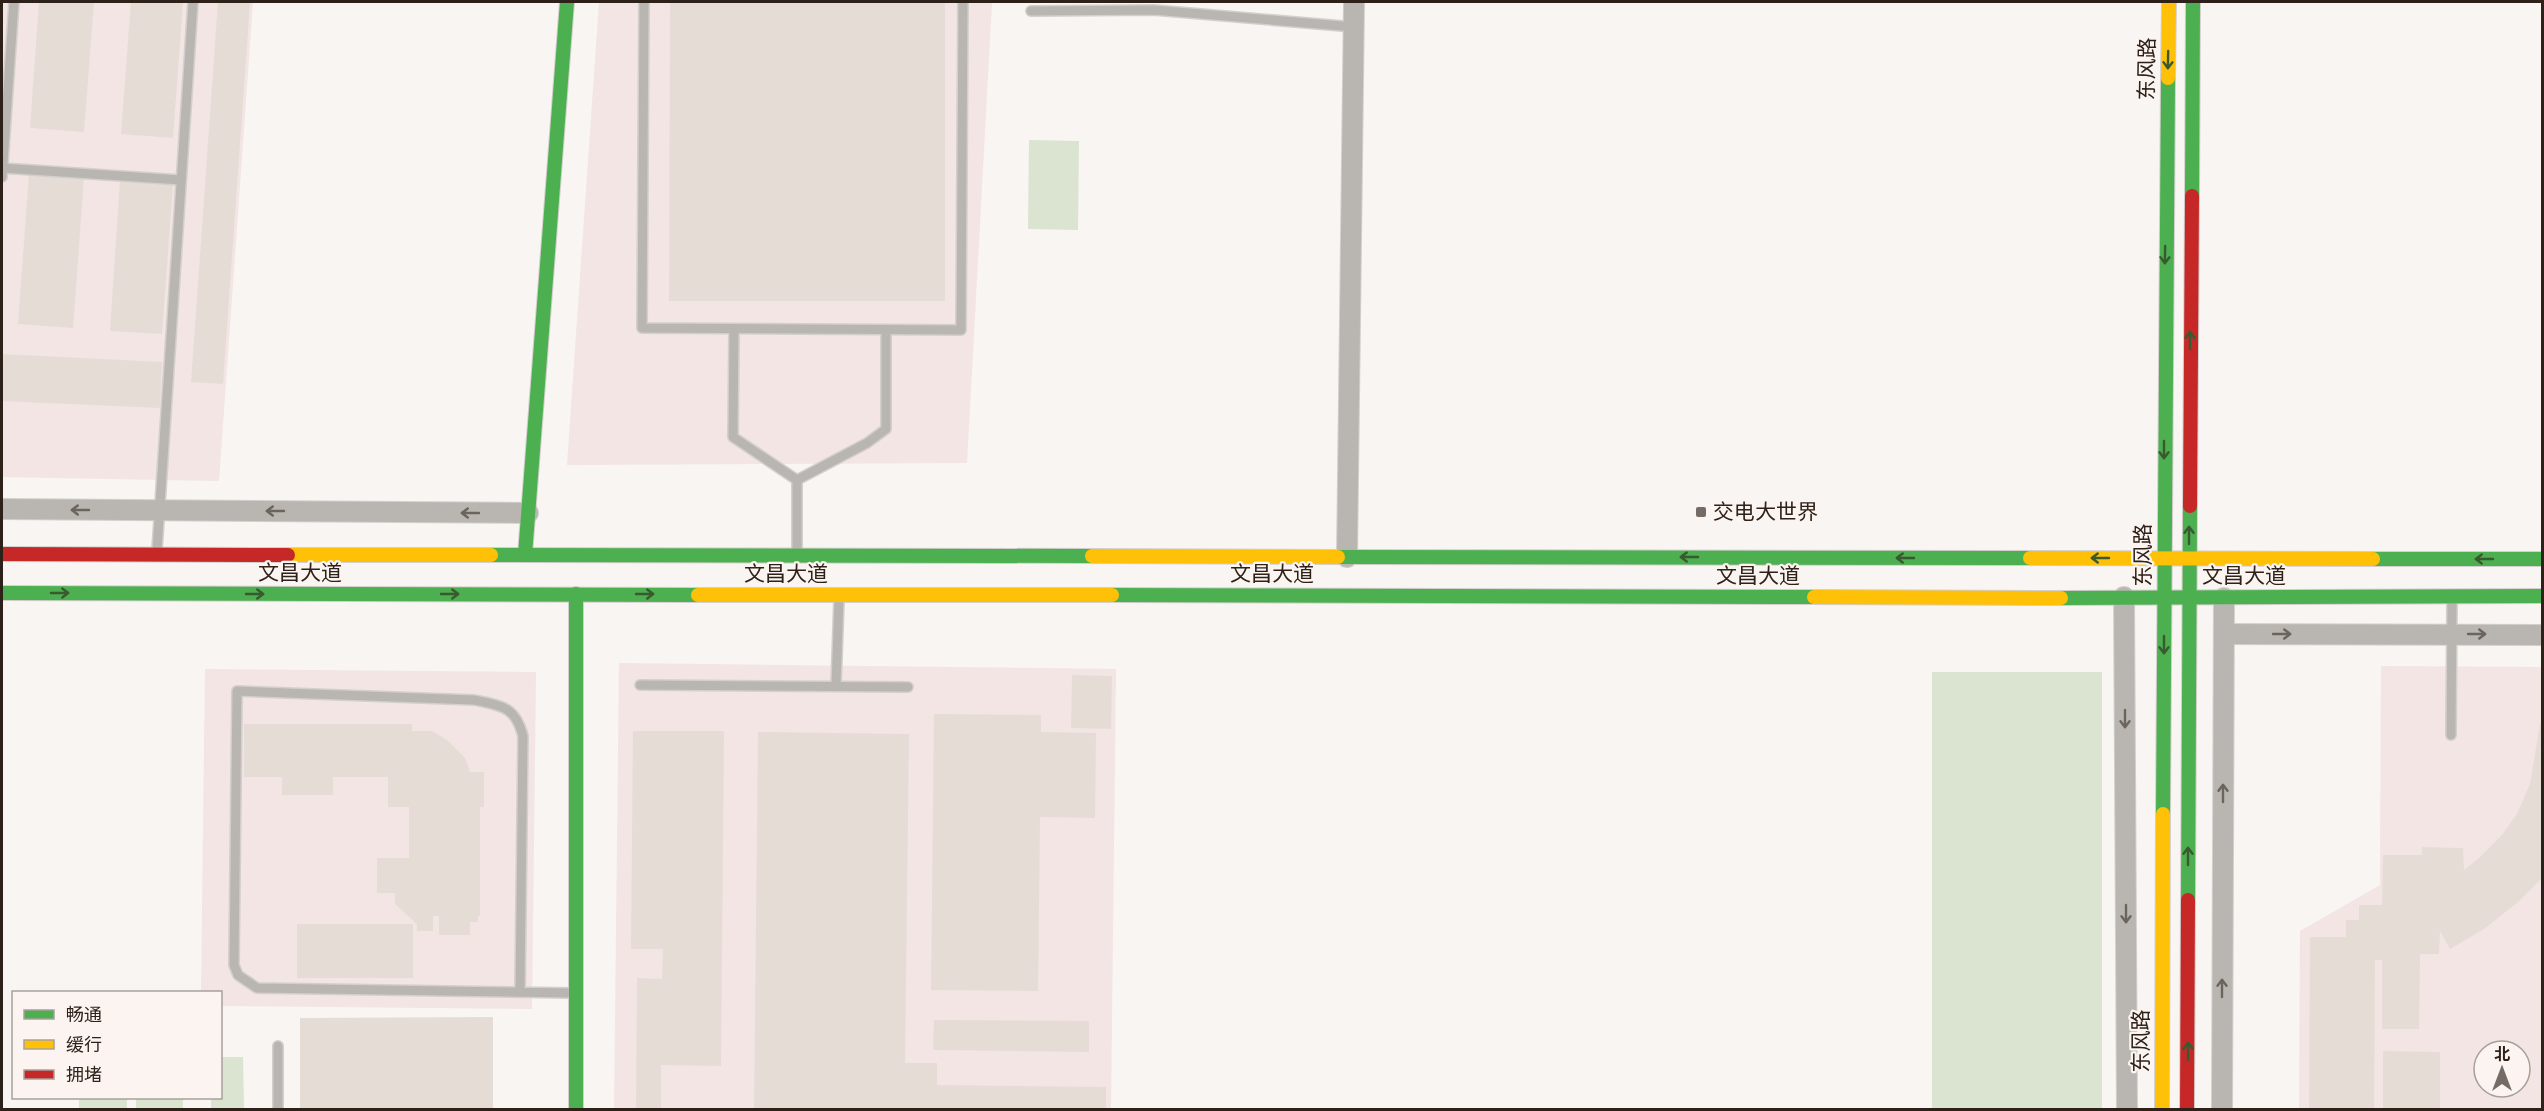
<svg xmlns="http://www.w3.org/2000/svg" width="2544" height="1111" font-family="Karla,'Noto Sans SC',sans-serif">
  <rect width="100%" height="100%" fill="#f8f5f3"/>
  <g fill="#f2e5e3" fill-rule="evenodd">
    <polygon points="2,2 253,2 219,481 2,477"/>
    <polygon points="599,2 992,2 967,463 567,465"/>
    <polygon points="619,663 1116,669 1111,1109 614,1110"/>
    <path d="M 2381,666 L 2542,667 L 2542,1109 L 2299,1110 L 2300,931 L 2380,885 ZM 2484,1051 L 2520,1051 L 2520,1087 L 2484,1087 Z"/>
    <polygon points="205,669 536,672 532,1009 221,1006 220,992 201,992"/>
  </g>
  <g fill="#dbe4d0">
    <polygon points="1029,140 1079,141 1078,230 1028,229"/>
    <rect x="1932" y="672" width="170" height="437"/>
    <polygon points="221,1057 243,1057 244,1109 211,1109 211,1098 220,1098"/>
    <rect x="79" y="1098" width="48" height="11"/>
    <rect x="136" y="1098" width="47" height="11"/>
  </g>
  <g fill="#e6dcd6">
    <polygon points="39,2 94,2 84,132 30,128"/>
    <polygon points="131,2 183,2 173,138 121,134"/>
    <polygon points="218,2 250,2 223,384 191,382"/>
    <polygon points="670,2 945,2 945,301 669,301"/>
    <polygon points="29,174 84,178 73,328 18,324"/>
    <polygon points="120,181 173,185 162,334 110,331"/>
    <polygon points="2,354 162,362 160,408 2,401"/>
    <polygon points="1072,675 1112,676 1111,729 1071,728"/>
    <polygon points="934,714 1041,715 1041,732 1096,733 1095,818 1040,817 1038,991 931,990"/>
    <polygon points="244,724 412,724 412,731 432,731 447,740 465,758 470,772 484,772 484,807 480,807 480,916 478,916 478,922 470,922 470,935 439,935 439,916 433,916 433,931 417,931 417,924 395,904 395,893 377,893 377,858 409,858 409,807 388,807 388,777 333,777 333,795 282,795 282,777 244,777"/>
    <polygon points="2540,724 2542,724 2542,878 2518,902 2484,929 2450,949 2440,931 2439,954 2420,954 2419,1029 2382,1029 2382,960 2375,960 2374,1110 2309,1110 2310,937 2346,937 2346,920 2359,920 2359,905 2382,905 2383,855 2422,855 2422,847 2463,848 2464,870 2479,858 2502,835 2517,814 2530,784"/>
    <polygon points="633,731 724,731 721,1066 661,1065 661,1110 636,1110 637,978 662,979 663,949 631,949"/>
    <polygon points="758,732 909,734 905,1063 937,1063 937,1085 1106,1087 1106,1110 754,1110"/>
    <rect x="297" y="924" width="116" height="54"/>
    <polygon points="493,1017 493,1110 300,1110 300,1018"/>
    <polygon points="934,1020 1089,1021 1089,1052 933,1050"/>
    <polygon points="2383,1051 2440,1052 2440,1110 2383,1110"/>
  </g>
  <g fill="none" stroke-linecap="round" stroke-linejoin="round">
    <defs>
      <g id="lane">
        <polyline points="644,2 642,328 961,330 963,2"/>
        <polyline points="1031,11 1154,10 1354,27"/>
        <polyline points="2,168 181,180"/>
        <polyline points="2,177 14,2"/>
        <polyline points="734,329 733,437 797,480 867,443 886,429 886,330"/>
        <polyline points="797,480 797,552"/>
        <polyline points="157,550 193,2"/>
        <polyline points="640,685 908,687"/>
        <polyline points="836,686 839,599"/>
        <polyline points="2451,735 2452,601"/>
        <path d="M 520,992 L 523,736 C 515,706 502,706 474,700 L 237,691 L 234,965 L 238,975 L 257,988 L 572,993"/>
        <polyline points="278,1110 278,1046"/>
      </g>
      <g id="street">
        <polyline points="2,509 528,513"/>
        <polyline points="1347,557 1354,2"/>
        <polyline points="2124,597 2127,1110"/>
        <polyline points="2224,634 2542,635"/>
        <polyline points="2222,1110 2224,598"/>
      </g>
      <g id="fast">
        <polyline points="2192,196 2193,2"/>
        <polyline points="491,555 1092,556"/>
        <polyline points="525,555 567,2"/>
        <polyline points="1338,557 2030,558"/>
        <polyline points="2373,559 2542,559"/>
        <polyline points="2,593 698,595"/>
        <polyline points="576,594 576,1110"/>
        <polyline points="1112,595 1814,597"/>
        <polyline points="2061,598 2542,596"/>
        <polyline points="2163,814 2168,78"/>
        <polyline points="2188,900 2190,506"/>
      </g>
      <g id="slow">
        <polyline points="2168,78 2169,2"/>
        <polyline points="288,555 491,555"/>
        <polyline points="1092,556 1338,557"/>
        <polyline points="2030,558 2373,559"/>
        <polyline points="698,595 1112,595"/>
        <polyline points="1814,597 2061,598"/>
        <polyline points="2162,1110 2163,814"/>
      </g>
      <g id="jam">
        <polyline points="2190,506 2192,196"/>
        <polyline points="2,554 288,555"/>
        <polyline points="2187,1110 2188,900"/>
      </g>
    </defs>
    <use href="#lane" stroke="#d3cfcd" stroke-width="12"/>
    <use href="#street" stroke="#d3cfcd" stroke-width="22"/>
    <use href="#fast" stroke="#d3cfcd" stroke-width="16"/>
    <use href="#slow" stroke="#d3cfcd" stroke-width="16"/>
    <use href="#jam" stroke="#d3cfcd" stroke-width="16"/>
    <use href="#lane" stroke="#b9b6b1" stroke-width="9"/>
    <use href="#street" stroke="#b9b6b1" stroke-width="20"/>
    <use href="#fast" stroke="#4caf50" stroke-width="14"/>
    <use href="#slow" stroke="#ffc107" stroke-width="14"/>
    <use href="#jam" stroke="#c62828" stroke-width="14"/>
  </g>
  <defs><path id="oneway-shaft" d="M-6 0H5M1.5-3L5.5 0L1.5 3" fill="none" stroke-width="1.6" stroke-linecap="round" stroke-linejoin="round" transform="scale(1.5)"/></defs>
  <g stroke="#395a2f">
    <use href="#oneway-shaft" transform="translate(2168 60) rotate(91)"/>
    <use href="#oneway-shaft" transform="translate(2165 255) rotate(91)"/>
    <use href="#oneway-shaft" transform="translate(2190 340) rotate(-90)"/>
    <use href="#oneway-shaft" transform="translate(2164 450) rotate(90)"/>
    <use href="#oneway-shaft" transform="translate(2189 535) rotate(-90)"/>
    <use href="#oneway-shaft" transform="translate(1689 557) rotate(-180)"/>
    <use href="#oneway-shaft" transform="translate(1905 558) rotate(-180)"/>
    <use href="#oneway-shaft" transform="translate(2100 558) rotate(-180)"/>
    <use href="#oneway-shaft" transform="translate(2484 559) rotate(-180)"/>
    <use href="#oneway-shaft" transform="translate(60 593)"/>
    <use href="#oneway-shaft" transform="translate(255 594)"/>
    <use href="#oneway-shaft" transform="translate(450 594)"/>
    <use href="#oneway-shaft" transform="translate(645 594)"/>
    <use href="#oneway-shaft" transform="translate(2164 645) rotate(90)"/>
    <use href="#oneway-shaft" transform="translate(2188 856) rotate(-90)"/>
    <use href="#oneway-shaft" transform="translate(2188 1051) rotate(-90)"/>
  </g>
  <g stroke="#6c645d">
    <use href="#oneway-shaft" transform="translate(80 510) rotate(-180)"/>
    <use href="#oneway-shaft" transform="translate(275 511) rotate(-180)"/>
    <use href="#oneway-shaft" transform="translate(470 513) rotate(-180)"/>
    <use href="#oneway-shaft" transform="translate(2282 634)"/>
    <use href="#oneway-shaft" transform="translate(2477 634)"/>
    <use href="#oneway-shaft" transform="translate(2125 719) rotate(90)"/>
    <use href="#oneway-shaft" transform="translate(2223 793) rotate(-90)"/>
    <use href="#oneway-shaft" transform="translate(2126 914) rotate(90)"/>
    <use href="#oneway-shaft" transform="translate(2222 988) rotate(-90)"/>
  </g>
  <rect fill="#746b65" stroke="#fbf4f0" stroke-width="2" x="1695" y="506" width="12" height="12" rx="3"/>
  <g text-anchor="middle" stroke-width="4.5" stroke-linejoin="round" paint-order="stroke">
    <g font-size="21" fill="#2d2119" stroke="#fbf4f0">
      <text transform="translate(2147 69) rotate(-89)" y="7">东风路</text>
      <text transform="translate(2143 555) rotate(-90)" y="7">东风路</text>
      <text x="300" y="580">文昌大道</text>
      <text x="786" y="581">文昌大道</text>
      <text x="1272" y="581">文昌大道</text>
      <text x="1758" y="583">文昌大道</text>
      <text x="2244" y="583">文昌大道</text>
      <text transform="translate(2141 1041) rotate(-90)" y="7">东风路</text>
    </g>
    <g font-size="21" fill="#2d2119" stroke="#fbf4f0" text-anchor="start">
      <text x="1713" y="519">交电大世界</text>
    </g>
  </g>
  <rect width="2544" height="1111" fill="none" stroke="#2d2119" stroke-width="6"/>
  <rect x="12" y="991" width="210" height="108" fill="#fbf4f0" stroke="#a9a09a" stroke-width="1.5"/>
  <rect x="24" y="1010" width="30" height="9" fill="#4caf50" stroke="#a9a09a" stroke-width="1.5"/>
  <text x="66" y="1021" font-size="18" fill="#2d2119">畅通</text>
  <rect x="24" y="1040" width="30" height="9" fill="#ffc107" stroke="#a9a09a" stroke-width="1.5"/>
  <text x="66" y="1051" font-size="18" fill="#2d2119">缓行</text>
  <rect x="24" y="1070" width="30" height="9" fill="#c62828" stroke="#a9a09a" stroke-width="1.5"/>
  <text x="66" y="1081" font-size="18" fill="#2d2119">拥堵</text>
  <g transform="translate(2502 1069)"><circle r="28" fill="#fbf4f0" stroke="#a9a09a" stroke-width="1.5"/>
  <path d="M0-4.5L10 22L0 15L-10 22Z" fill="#746b65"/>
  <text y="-9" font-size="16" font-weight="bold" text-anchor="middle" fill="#2d2119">北</text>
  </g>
</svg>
